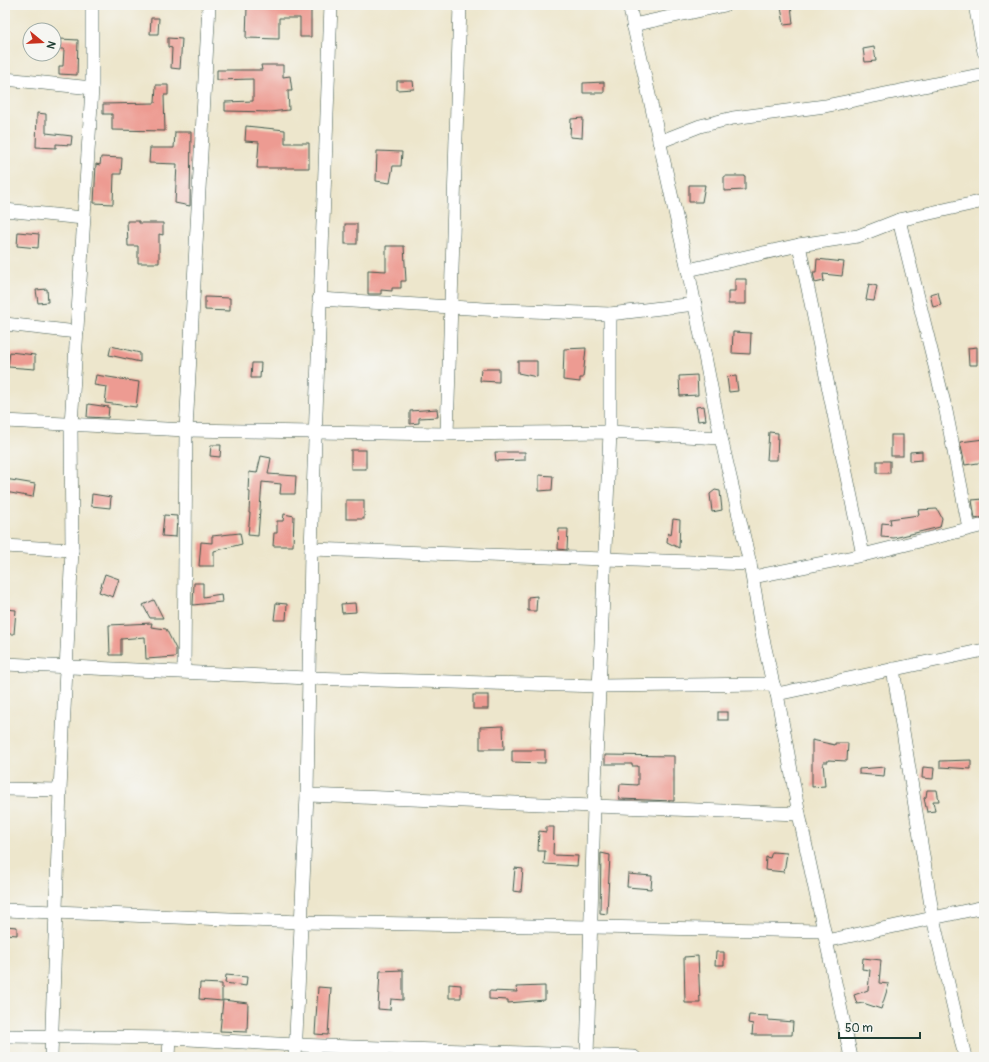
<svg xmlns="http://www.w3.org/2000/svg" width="989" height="1062" font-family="Pangolin,sans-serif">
  <rect width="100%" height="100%" fill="#f6f6f2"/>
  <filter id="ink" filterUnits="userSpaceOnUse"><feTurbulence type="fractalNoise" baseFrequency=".025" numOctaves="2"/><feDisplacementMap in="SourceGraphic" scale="8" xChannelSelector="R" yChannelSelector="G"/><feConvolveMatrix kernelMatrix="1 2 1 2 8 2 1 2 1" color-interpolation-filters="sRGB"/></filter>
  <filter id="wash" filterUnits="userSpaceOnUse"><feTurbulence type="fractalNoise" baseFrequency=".012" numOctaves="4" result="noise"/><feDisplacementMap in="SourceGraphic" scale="16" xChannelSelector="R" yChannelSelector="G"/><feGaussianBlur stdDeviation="0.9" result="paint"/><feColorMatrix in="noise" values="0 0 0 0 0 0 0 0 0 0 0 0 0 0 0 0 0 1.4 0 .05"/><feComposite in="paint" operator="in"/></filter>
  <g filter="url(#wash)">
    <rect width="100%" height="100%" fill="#ede6cc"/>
    <g id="blocks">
      <g fill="#ed9b92">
        <polygon points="255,5 263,5 263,7 311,9 311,37 300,37 300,18 279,18 279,39 246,38 247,7 255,8"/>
        <polygon points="791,5 793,24 784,25 781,7"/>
        <polygon points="151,18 159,18 158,34 150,34"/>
        <polygon points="168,38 182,39 180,69 171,68 172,48 168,47"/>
        <polygon points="60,39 78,40 77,75 59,74 59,66 63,66 64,49 60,49"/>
        <polygon points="874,47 876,61 865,62 863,49"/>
        <polygon points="261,65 283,65 283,77 290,76 292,91 288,91 289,110 270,112 225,111 225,102 253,101 253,79 217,80 217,70 262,70"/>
        <polygon points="397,81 413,81 414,89 397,90"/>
        <polygon points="604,82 604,93 583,93 583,83"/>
        <polygon points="156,85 168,85 168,95 164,95 165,131 112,130 112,114 103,114 103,104 155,103"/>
        <polygon points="37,113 46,114 46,133 72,136 71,145 56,144 56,148 36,147"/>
        <polygon points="583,118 582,138 570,137 571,119"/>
        <polygon points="246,126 285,130 285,143 309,143 309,168 257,168 259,142 245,141"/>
        <polygon points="175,132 191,132 190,206 175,203 177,164 149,163 150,148 174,148"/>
        <polygon points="377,151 402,152 401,166 393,166 390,183 376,181"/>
        <polygon points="101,157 122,158 121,174 114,174 113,204 94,203 96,164 100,165"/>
        <polygon points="724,176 745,176 745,190 724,191"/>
        <polygon points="689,185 705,185 702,202 689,202"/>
        <polygon points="127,221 139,221 139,223 163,223 163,235 159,234 159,263 138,263 138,246 128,246"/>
        <rect x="345" y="224" width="12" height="20"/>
        <polygon points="18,232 39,234 38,248 17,246"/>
        <polygon points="386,246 404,246 406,281 401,281 401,288 392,288 392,291 381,290 381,294 368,294 368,270 386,271"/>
        <polygon points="817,259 844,262 842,276 823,274 824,281 815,283 813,272 816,272"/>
        <polygon points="735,279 746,279 746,304 728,304 728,291 735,291"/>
        <polygon points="869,284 877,286 874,301 866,300"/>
        <polygon points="47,289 48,302 38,303 36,290"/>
        <polygon points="938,292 941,305 933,307 930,294"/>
        <polygon points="205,297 230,298 230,311 205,310"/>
        <polygon points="733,332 751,333 750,354 732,353"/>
        <polygon points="111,346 140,353 140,362 109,355"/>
        <polygon points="977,347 977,365 969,365 968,348"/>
        <polygon points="586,348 583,378 580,378 580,382 563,380 564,349"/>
        <polygon points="10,352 35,355 35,369 8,367"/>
        <polygon points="518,361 537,361 537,377 518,373"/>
        <polygon points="252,363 261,363 260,378 251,378"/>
        <polygon points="481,369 499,369 499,382 480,381"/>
        <polygon points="96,375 139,382 136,407 105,403 107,387 94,385"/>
        <polygon points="697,375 698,395 680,396 679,376"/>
        <polygon points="736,376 738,391 729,392 727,377"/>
        <polygon points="88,404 109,407 108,418 87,417"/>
        <polygon points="704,406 706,420 698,421 696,407"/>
        <polygon points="437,409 438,417 419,418 419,423 410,424 410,411"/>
        <polygon points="769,432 778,433 777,460 767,460"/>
        <rect x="891" y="435" width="12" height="21"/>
        <polygon points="984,439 984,462 965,465 960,442"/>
        <polygon points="211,445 221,445 220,457 210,456"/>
        <rect x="351" y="450" width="15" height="19"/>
        <polygon points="922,451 922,460 910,461 910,452"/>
        <polygon points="495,452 525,452 525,460 496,461"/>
        <polygon points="261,456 271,458 268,474 296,476 295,494 280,494 281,484 262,482 258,536 248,535 250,513 249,513 250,492 248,491 249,472 257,473"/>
        <rect x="877" y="461" width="13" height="12"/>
        <polygon points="539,475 553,476 552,490 539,491"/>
        <polygon points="5,479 35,484 33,497 5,492"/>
        <polygon points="715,490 720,491 722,510 712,512 710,494"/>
        <polygon points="92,494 111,497 110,508 91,506"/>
        <polygon points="984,499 984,517 975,519 972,500"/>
        <rect x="346" y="500" width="18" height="19"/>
        <polygon points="937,509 942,518 940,527 894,538 881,537 882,523 891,524 890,519 919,515 918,510"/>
        <polygon points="284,514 294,516 293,546 273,546 274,533 277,533 277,521 283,521"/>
        <polygon points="164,515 177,516 176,537 162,536"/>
        <polygon points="673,519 680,520 679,548 667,542 668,533 671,535"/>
        <polygon points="559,529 568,529 567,550 558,549"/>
        <polygon points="240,533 242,544 214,551 214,566 199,566 201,542 212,543 212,536"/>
        <polygon points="105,574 119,579 113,597 99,592"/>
        <polygon points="194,583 203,583 203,597 221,594 222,602 193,605"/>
        <polygon points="537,596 536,611 528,611 528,597"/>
        <polygon points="154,600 163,618 150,618 143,605"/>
        <polygon points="276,603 287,604 286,620 274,620"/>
        <polygon points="355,603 356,612 342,613 341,604"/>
        <polygon points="5,609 16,610 14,634 5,634"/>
        <polygon points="152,623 151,627 166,629 176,649 176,657 146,659 145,637 121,639 121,655 110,655 109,625"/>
        <rect x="473" y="695" width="15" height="14"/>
        <rect x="718" y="712" width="10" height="8"/>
        <polygon points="503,726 504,749 480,749 480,727"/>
        <polygon points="812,740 835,745 835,743 848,743 847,761 828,760 828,762 823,762 825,786 812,787"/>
        <polygon points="512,750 545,750 545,763 512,762"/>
        <polygon points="605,755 674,756 674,801 619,799 620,784 638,785 638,766 632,766 632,764 605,764"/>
        <polygon points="971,760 971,769 940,767 940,761"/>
        <polygon points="885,767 884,776 859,774 859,769"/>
        <polygon points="923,767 934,768 933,779 922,778"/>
        <polygon points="927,790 937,790 939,801 933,801 935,811 927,812 924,798 926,797"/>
        <polygon points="546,827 554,827 553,855 578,856 577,866 544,864 545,851 538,851 539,831 546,832"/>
        <polygon points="772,852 787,853 784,872 765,870 766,857 770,858"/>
        <polygon points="601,853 610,855 607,914 600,913"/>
        <polygon points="515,868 523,869 521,892 513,891"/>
        <polygon points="628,874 652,876 651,889 627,887"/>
        <polygon points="5,926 17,927 17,935 5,934"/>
        <polygon points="716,952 724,952 724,965 715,965"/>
        <polygon points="698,956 700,1003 685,1003 684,957"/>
        <polygon points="863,958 881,960 879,983 889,984 881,1009 863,1003 857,1004 854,995 868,990 870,970 862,969"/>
        <polygon points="403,970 403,1000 391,999 390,1010 378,1009 380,971"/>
        <polygon points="226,975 247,977 246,986 225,983"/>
        <polygon points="200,983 222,984 222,1001 199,999"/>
        <polygon points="449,984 461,985 461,998 449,998"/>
        <polygon points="545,986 545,1000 508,1003 508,1000 489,999 489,991 517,992 516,987"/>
        <polygon points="318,987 331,988 328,1035 315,1034"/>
        <polygon points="223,1000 248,1003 247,1032 220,1031"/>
        <polygon points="749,1015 768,1016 768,1020 793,1022 792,1035 752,1035 753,1024 748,1023"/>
      </g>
    </g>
  </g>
  <g filter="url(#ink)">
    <use href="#blocks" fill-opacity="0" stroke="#3e564b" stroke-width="1"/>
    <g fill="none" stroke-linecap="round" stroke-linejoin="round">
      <defs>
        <g id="minor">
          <polyline points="629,5 688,270 721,438 750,564 763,639 773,684 777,694 799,814 851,1057"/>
          <polyline points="975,5 984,52"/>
          <polyline points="633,25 725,5"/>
          <polyline points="5,79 92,88"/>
          <polyline points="659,142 700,126 733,118 825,106 984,74"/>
          <polyline points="5,210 83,218"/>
          <polyline points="899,220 946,411 969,528"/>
          <polyline points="799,245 863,555"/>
          <polyline points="688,270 799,245 858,236 899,220 984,201"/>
          <polyline points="319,299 501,310 610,314"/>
          <polyline points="5,324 77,332"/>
          <polyline points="5,421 186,430 447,434 610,432 721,438"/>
          <polyline points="447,434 460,5"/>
          <polyline points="5,546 72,550"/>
          <polyline points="311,549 750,564"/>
          <polyline points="753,577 863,555 984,525"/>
          <polyline points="5,664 308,678 600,686 773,684"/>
          <polyline points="893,669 933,918 965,1057"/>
          <polyline points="184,671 186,430 209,5"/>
          <polyline points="777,694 984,650"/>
          <polyline points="5,789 60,790"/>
          <polyline points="307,795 799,814"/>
          <polyline points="5,910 301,922 823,931"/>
          <polyline points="826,941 984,907"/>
          <polyline points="5,1036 170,1038 296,1045 634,1057"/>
          <polyline points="51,1057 60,790 72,550 71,425 92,88 92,5"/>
          <polyline points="169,1057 170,1038"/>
          <polyline points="295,1057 307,795 311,549 331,5"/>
          <polyline points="587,1057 594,807 610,432 610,314 695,304"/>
        </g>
      </defs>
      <use href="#minor" stroke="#3e564b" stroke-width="14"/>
      <use href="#minor" stroke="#fff" stroke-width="13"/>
    </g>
  </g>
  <rect width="989" height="1062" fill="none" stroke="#f6f6f2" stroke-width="20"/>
  <g transform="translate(42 42) rotate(108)"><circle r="19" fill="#f6f6f2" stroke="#a0aca6"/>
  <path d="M0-3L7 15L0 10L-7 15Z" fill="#c8321e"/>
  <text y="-6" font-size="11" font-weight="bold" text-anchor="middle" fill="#1f3d34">N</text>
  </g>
  <path d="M839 1032v6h81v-6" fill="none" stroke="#1f3d34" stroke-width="2"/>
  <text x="845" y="1032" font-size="12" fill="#1f3d34" stroke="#f6f6f2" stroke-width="3" paint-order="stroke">50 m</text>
</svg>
